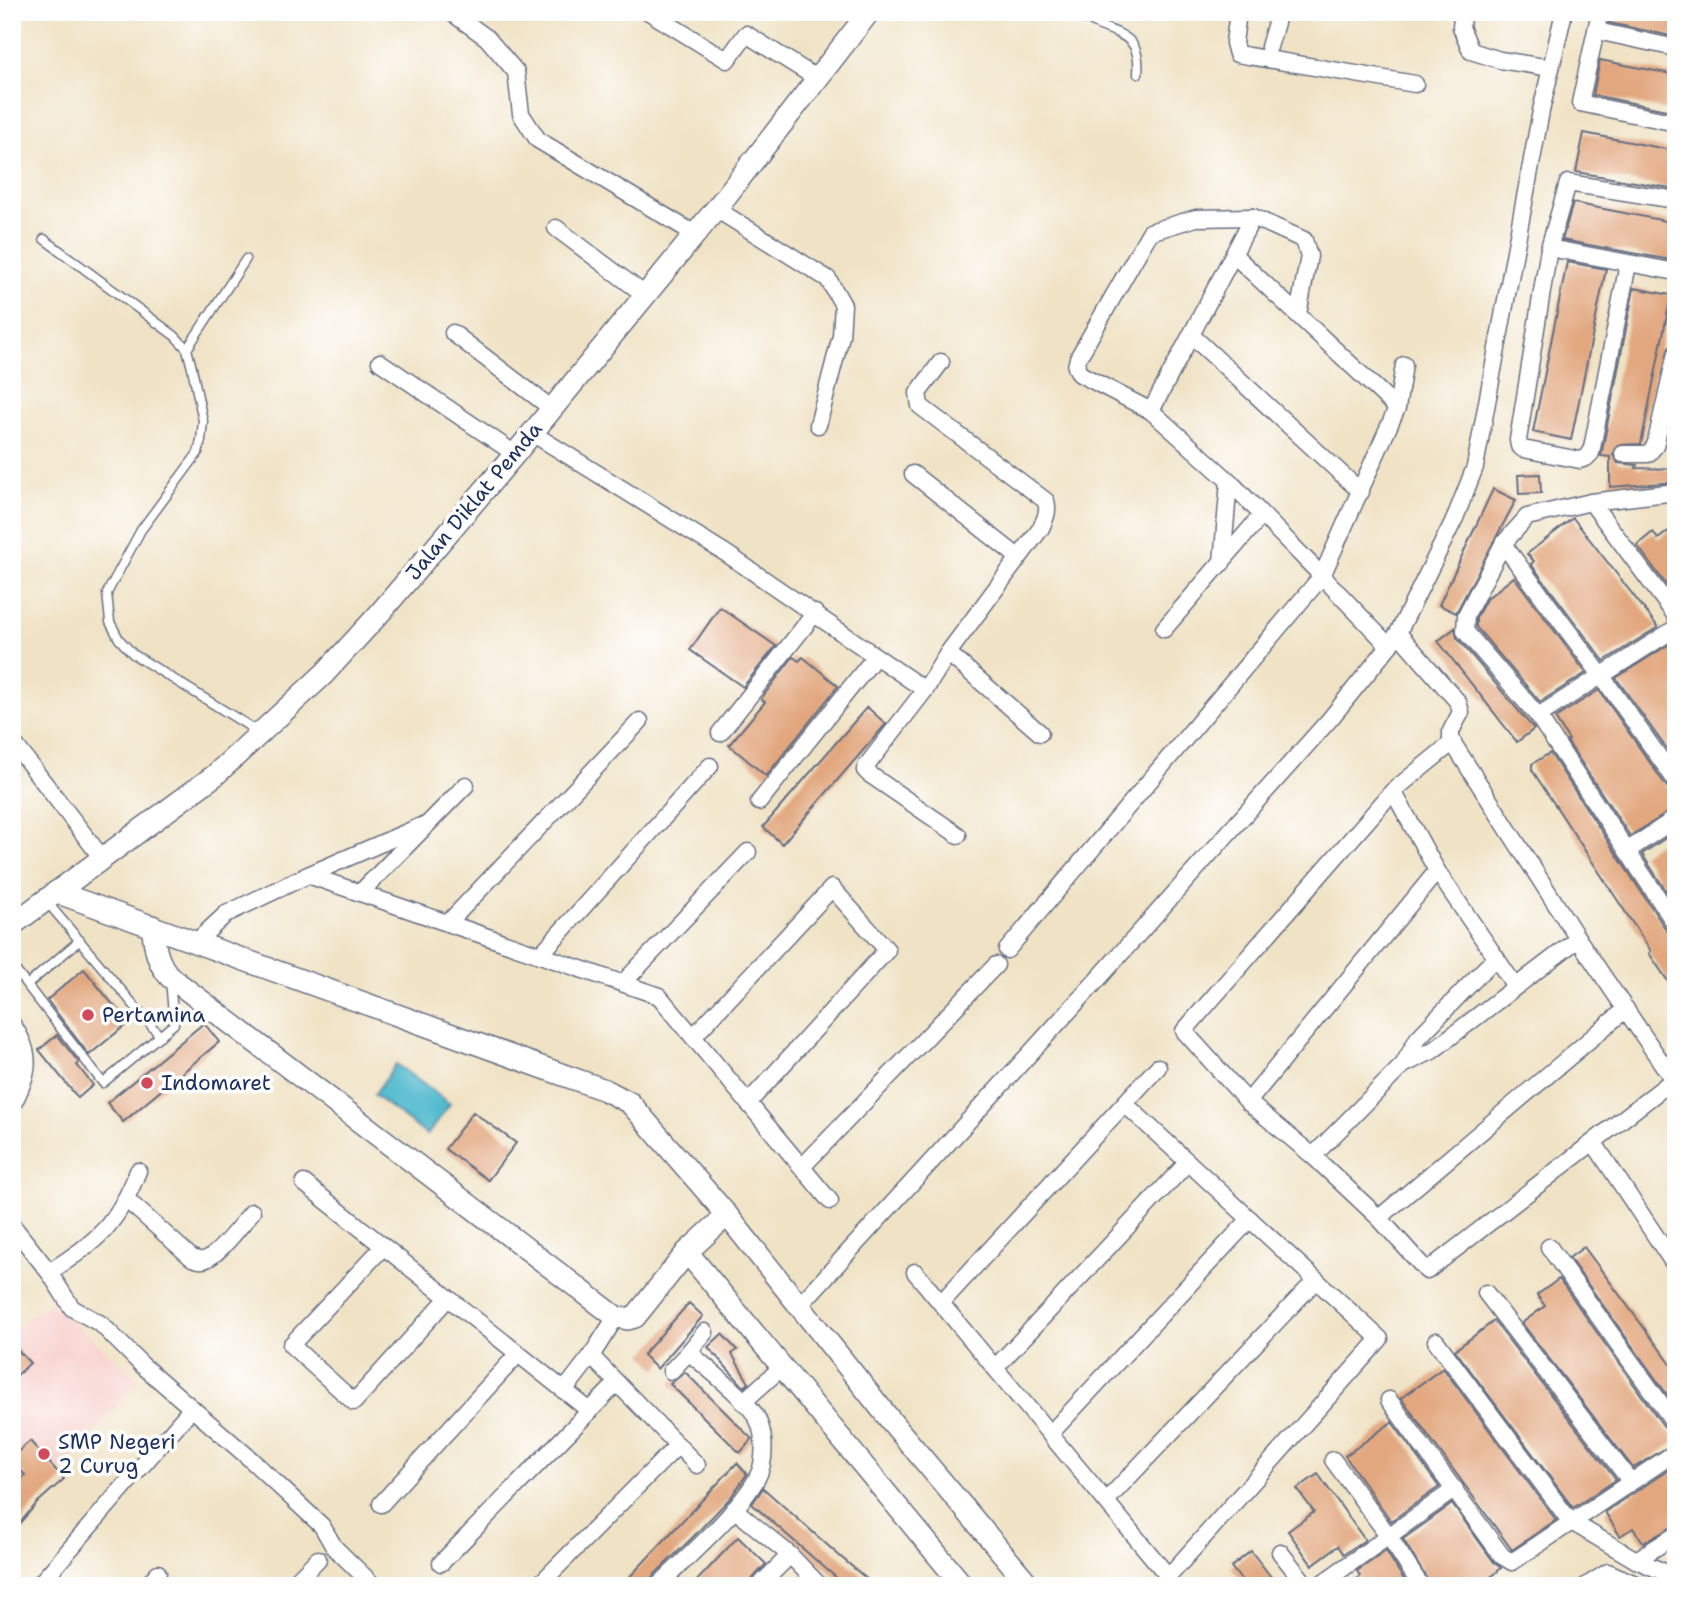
<svg xmlns="http://www.w3.org/2000/svg" width="1688" height="1598" font-family="'Shantell Sans',sans-serif">
  <rect width="100%" height="100%" fill="#fff"/>
  <filter id="ink" filterUnits="userSpaceOnUse"><feTurbulence type="fractalNoise" baseFrequency=".0143" numOctaves="2"/><feDisplacementMap in="SourceGraphic" scale="14" xChannelSelector="R" yChannelSelector="G"/><feConvolveMatrix kernelMatrix="1 2 1 2 8 2 1 2 1" color-interpolation-filters="sRGB"/></filter>
  <filter id="wash" filterUnits="userSpaceOnUse"><feTurbulence type="fractalNoise" baseFrequency=".00686" numOctaves="4" result="noise"/><feDisplacementMap in="SourceGraphic" scale="28" xChannelSelector="R" yChannelSelector="G"/><feGaussianBlur stdDeviation="1.57" result="paint"/><feColorMatrix in="noise" values="0 0 0 0 0 0 0 0 0 0 0 0 0 0 0 0 0 1.4 0 .05"/><feComposite in="paint" operator="in"/></filter>
  <g filter="url(#wash)">
    <rect width="100%" height="100%" fill="#f0e2c4"/>
    <polygon fill="#f7d0cc" points="50,1302 139,1380 12,1527 12,1331"/>
    <polygon fill="#50b9cd" stroke="#367496" stroke-width="2" points="396,1064 450,1104 427,1135 374,1095"/>
    <g id="blocks">
      <g fill="#e2a77f">
        <polygon points="1611,12 1676,12 1676,37 1609,23"/>
        <polygon points="1600,60 1676,75 1676,112 1593,95"/>
        <polygon points="1584,133 1676,151 1676,189 1576,172"/>
        <polygon points="1573,203 1676,223 1676,261 1562,240"/>
        <polygon points="1567,262 1606,269 1571,440 1533,432"/>
        <polygon points="1634,288 1671,295 1641,444 1618,445 1613,455 1618,463 1637,465 1636,468 1676,469 1676,482 1610,487 1610,457 1601,456"/>
        <polygon points="1540,474 1541,493 1519,494 1518,475"/>
        <polygon points="1493,489 1516,500 1456,613 1439,605"/>
        <polygon points="1573,518 1658,627 1604,661 1531,564 1534,561 1527,554"/>
        <polygon points="1676,525 1676,598 1637,545 1653,532 1658,539"/>
        <polygon points="1514,577 1586,673 1540,702 1476,627 1476,618 1486,599"/>
        <polygon points="720,607 776,646 743,687 690,650"/>
        <polygon points="1455,628 1457,638 1534,729 1517,742 1438,641"/>
        <polygon points="1671,643 1676,649 1676,762 1616,678"/>
        <polygon points="793,657 799,661 803,657 838,686 766,776 729,745 765,702 761,699"/>
        <polygon points="1599,690 1667,787 1676,791 1676,808 1630,836 1567,741 1569,740 1555,718"/>
        <polygon points="867,707 886,724 782,844 763,827"/>
        <polygon points="1550,753 1667,931 1676,935 1676,993 1649,953 1651,951 1532,770 1532,764"/>
        <polygon points="1676,831 1676,906 1642,854"/>
        <polygon points="84,969 128,1023 89,1055 47,1000"/>
        <polygon points="204,1023 219,1042 123,1122 107,1103"/>
        <polygon points="57,1035 79,1063 77,1065 93,1085 78,1098 39,1050"/>
        <polygon points="473,1112 516,1143 488,1180 445,1149"/>
        <polygon points="1584,1247 1676,1371 1676,1407 1569,1258"/>
        <polygon points="1559,1279 1667,1431 1676,1435 1676,1442 1633,1468 1522,1323 1545,1306 1537,1295"/>
        <polygon points="689,1303 703,1316 657,1369 643,1355"/>
        <polygon points="1494,1321 1616,1480 1573,1508 1455,1350"/>
        <polygon points="722,1334 737,1350 732,1354 749,1383 744,1387 708,1347"/>
        <polygon points="12,1344 30,1363 12,1380"/>
        <polygon points="1443,1368 1556,1520 1512,1550 1401,1398"/>
        <polygon points="685,1372 752,1439 740,1453 670,1384"/>
        <polygon points="1392,1422 1439,1487 1391,1521 1345,1456"/>
        <polygon points="30,1441 64,1479 38,1502 12,1532 12,1490 25,1475 12,1461 12,1457"/>
        <polygon points="737,1463 747,1474 731,1497 693,1537 651,1578 647,1586 621,1586"/>
        <polygon points="1676,1465 1676,1525 1643,1543 1633,1528 1620,1536 1605,1512"/>
        <polygon points="1318,1474 1365,1540 1344,1554 1338,1546 1312,1565 1288,1531 1314,1512 1297,1489"/>
        <polygon points="763,1488 842,1558 875,1586 846,1586 818,1562 752,1504"/>
        <polygon points="1452,1504 1494,1562 1501,1568 1481,1586 1431,1586 1403,1539"/>
        <polygon points="738,1537 766,1564 746,1586 692,1586"/>
        <polygon points="1251,1551 1278,1586 1246,1586 1231,1567"/>
        <polygon points="1386,1551 1408,1586 1346,1586 1360,1576 1357,1571"/>
      </g>
    </g>
  </g>
  <g filter="url(#ink)">
    <use href="#blocks" fill-opacity="0" stroke="#666e82" stroke-width="2"/>
    <g fill="none" stroke-linecap="round" stroke-linejoin="round">
      <defs>
        <g id="service">
          <path d="M 1074,12 C 1083,17 1091,22 1100,26 C 1127,36 1141,41 1138,74"/>
          <polyline points="44,239 175,336 187,349 192,368 203,421 201,440 198,453 141,530 107,593 110,622 119,639 133,654 260,733"/>
          <polyline points="187,349 246,259"/>
          <polyline points="47,902 160,1036"/>
          <polyline points="12,966 103,1083 174,1024 170,980"/>
          <polyline points="27,985 80,940"/>
        </g>
        <g id="minor">
          <polyline points="451,12 487,38 516,72 521,114 538,140 695,234"/>
          <polyline points="649,12 727,60 746,34 818,79"/>
          <polyline points="1238,12 1234,43 1237,54 1415,84"/>
          <polyline points="1463,12 1461,27 1471,51 1500,60 1551,68"/>
          <polyline points="1600,12 1580,103 1676,123"/>
          <polyline points="1597,31 1676,48"/>
          <polyline points="1269,47 1279,12"/>
          <polyline points="716,209 828,279 843,305 841,336 818,425"/>
          <polyline points="556,228 645,295"/>
          <polyline points="1549,248 1676,272"/>
          <polyline points="1234,255 1397,408"/>
          <polyline points="1628,264 1591,453 1586,458 1580,460 1523,449 1519,446 1518,440 1549,248 1568,183 1676,200"/>
          <polyline points="453,333 551,408"/>
          <polyline points="1191,335 1361,492"/>
          <polyline points="380,362 515,454"/>
          <path d="M 941,362 L 918,393 L 920,406 L 1046,501 C 1049,512 1045,519 1041,528 L 948,653 L 925,690 L 867,765 L 865,770 L 869,774 L 958,835"/>
          <polyline points="1151,411 1253,217 1304,240 1309,256 1298,314"/>
          <polyline points="532,433 727,554 925,690"/>
          <polyline points="1623,454 1648,454 1655,446 1676,353"/>
          <polyline points="913,474 1018,557"/>
          <polyline points="1676,492 1591,502 1527,517 1503,544 1466,615 1465,631 1538,716 1676,925"/>
          <polyline points="1591,502 1676,616"/>
          <polyline points="1503,544 1601,675 1676,781"/>
          <polyline points="1222,563 1229,481"/>
          <polyline points="1164,629 1261,516"/>
          <polyline points="1398,633 1458,702 1461,712 1451,731 1451,740 1578,939 1676,1084"/>
          <polyline points="1389,646 1322,576 1397,408 1404,365"/>
          <polyline points="948,653 1040,733"/>
          <polyline points="1538,716 1676,628"/>
          <polyline points="720,733 815,613"/>
          <polyline points="12,741 102,858"/>
          <polyline points="1453,742 1393,791 1184,1031 1248,1102 1313,1156 1379,1218 1626,1009"/>
          <polyline points="1393,791 1437,871 1515,986"/>
          <polyline points="759,802 875,657"/>
          <polyline points="1627,851 1676,818"/>
          <polyline points="308,875 421,826"/>
          <polyline points="360,893 466,785"/>
          <polyline points="448,923 640,721"/>
          <polyline points="196,942 226,914 308,875 659,996 830,1201"/>
          <polyline points="1007,950 1322,576 1229,481 1151,411 1080,374 1076,367 1078,358 1150,232 1196,218 1253,217"/>
          <polyline points="540,955 710,766"/>
          <polyline points="623,983 748,852"/>
          <path d="M 12,1024 C 34,1055 29,1074 12,1106"/>
          <polyline points="693,1037 832,888 887,950 748,1103"/>
          <polyline points="1403,1065 1432,1051 1578,939"/>
          <polyline points="1248,1102 1437,871"/>
          <polyline points="1125,1104 1380,1339 1160,1586"/>
          <polyline points="1594,1143 1676,1267"/>
          <polyline points="1313,1156 1403,1065 1418,1038 1496,957"/>
          <polyline points="802,1167 996,965"/>
          <polyline points="304,1183 590,1411"/>
          <path d="M 127,1200 L 192,1258 C 196,1259 199,1261 203,1260 C 216,1259 243,1222 252,1212"/>
          <polyline points="1379,1218 1427,1271 1673,1080"/>
          <polyline points="12,1225 49,1272 72,1308 101,1324 142,1365 247,1456 322,1526 334,1547 374,1586"/>
          <polyline points="383,1247 291,1345 354,1402 448,1298"/>
          <polyline points="1549,1247 1676,1425"/>
          <path d="M 49,1272 C 96,1243 118,1224 138,1171"/>
          <polyline points="915,1272 1168,1576"/>
          <polyline points="1486,1293 1631,1482"/>
          <polyline points="941,1303 1158,1067"/>
          <polyline points="799,1306 1099,978 1330,719 1389,646 1398,633 1455,518 1475,467 1541,111 1564,12"/>
          <polyline points="1436,1341 1570,1521 1636,1560 1676,1577"/>
          <polyline points="591,1356 697,1465"/>
          <polyline points="995,1368 1188,1162"/>
          <polyline points="671,1371 689,1352"/>
          <polyline points="564,1391 591,1356 616,1317"/>
          <polyline points="1389,1400 1502,1556 1512,1562 1676,1452"/>
          <polyline points="743,1402 782,1367"/>
          <polyline points="1050,1434 1250,1219"/>
          <polyline points="1333,1460 1388,1535 1421,1586"/>
          <polyline points="1106,1501 1316,1280"/>
          <polyline points="381,1504 518,1354"/>
          <polyline points="734,1509 790,1555 759,1586"/>
          <polyline points="1280,1552 1307,1586"/>
          <polyline points="790,1555 820,1586"/>
          <polyline points="1636,1560 1676,1535"/>
          <polyline points="441,1563 617,1383"/>
          <polyline points="38,1586 192,1408"/>
          <polyline points="147,1586 158,1573"/>
          <polyline points="291,1586 318,1559"/>
          <polyline points="538,1586 678,1445"/>
          <path d="M 658,1586 C 687,1557 739,1512 757,1478 C 766,1462 765,1436 758,1420 C 749,1400 706,1368 689,1352 L 705,1332"/>
          <polyline points="1318,1586 1455,1489"/>
          <polyline points="1586,1586 1608,1572 1640,1586"/>
        </g>
        <g id="tertiary">
          <polyline points="56,892 605,1090 630,1103 727,1215 895,1426 1030,1586"/>
          <polyline points="12,925 214,776 324,674 379,614 515,454 716,209 869,12"/>
          <path d="M 152,926 C 155,946 156,962 170,977 L 616,1317 L 628,1319 L 635,1317 L 687,1252 L 727,1215"/>
          <polyline points="687,1252 963,1586"/>
        </g>
      </defs>
      <use href="#service" stroke="#666e82" stroke-width="11"/>
      <use href="#minor" stroke="#666e82" stroke-width="19"/>
      <use href="#tertiary" stroke="#666e82" stroke-width="24"/>
      <use href="#service" stroke="#fff" stroke-width="8"/>
      <use href="#minor" stroke="#fff" stroke-width="16"/>
      <use href="#tertiary" stroke="#fff" stroke-width="21"/>
    </g>
  </g>
  <g fill="#d1495b" stroke="#fff" stroke-width="2.5">
    <circle cx="88" cy="1015" r="7"/>
    <circle cx="147" cy="1083" r="7"/>
    <circle cx="44" cy="1454" r="7"/>
  </g>
  <g text-anchor="middle" stroke-width="7" stroke-linejoin="round" paint-order="stroke">
    <g font-size="21" fill="#1b2f5e" stroke="#fff">
      <text transform="translate(474 501) rotate(-50)" y="7">Jalan Diklat Pemda</text>
    </g>
    <g font-size="21" fill="#1b2f5e" stroke="#fff" text-anchor="start">
      <text x="102" y="1022">Pertamina</text>
      <text x="161" y="1090">Indomaret</text>
      <text x="58" y="1449">SMP Negeri<tspan x="58" dy="24">2 Curug</tspan></text>
    </g>
  </g>
  <rect width="1688" height="1598" fill="none" stroke="#fff" stroke-width="42"/>
</svg>
